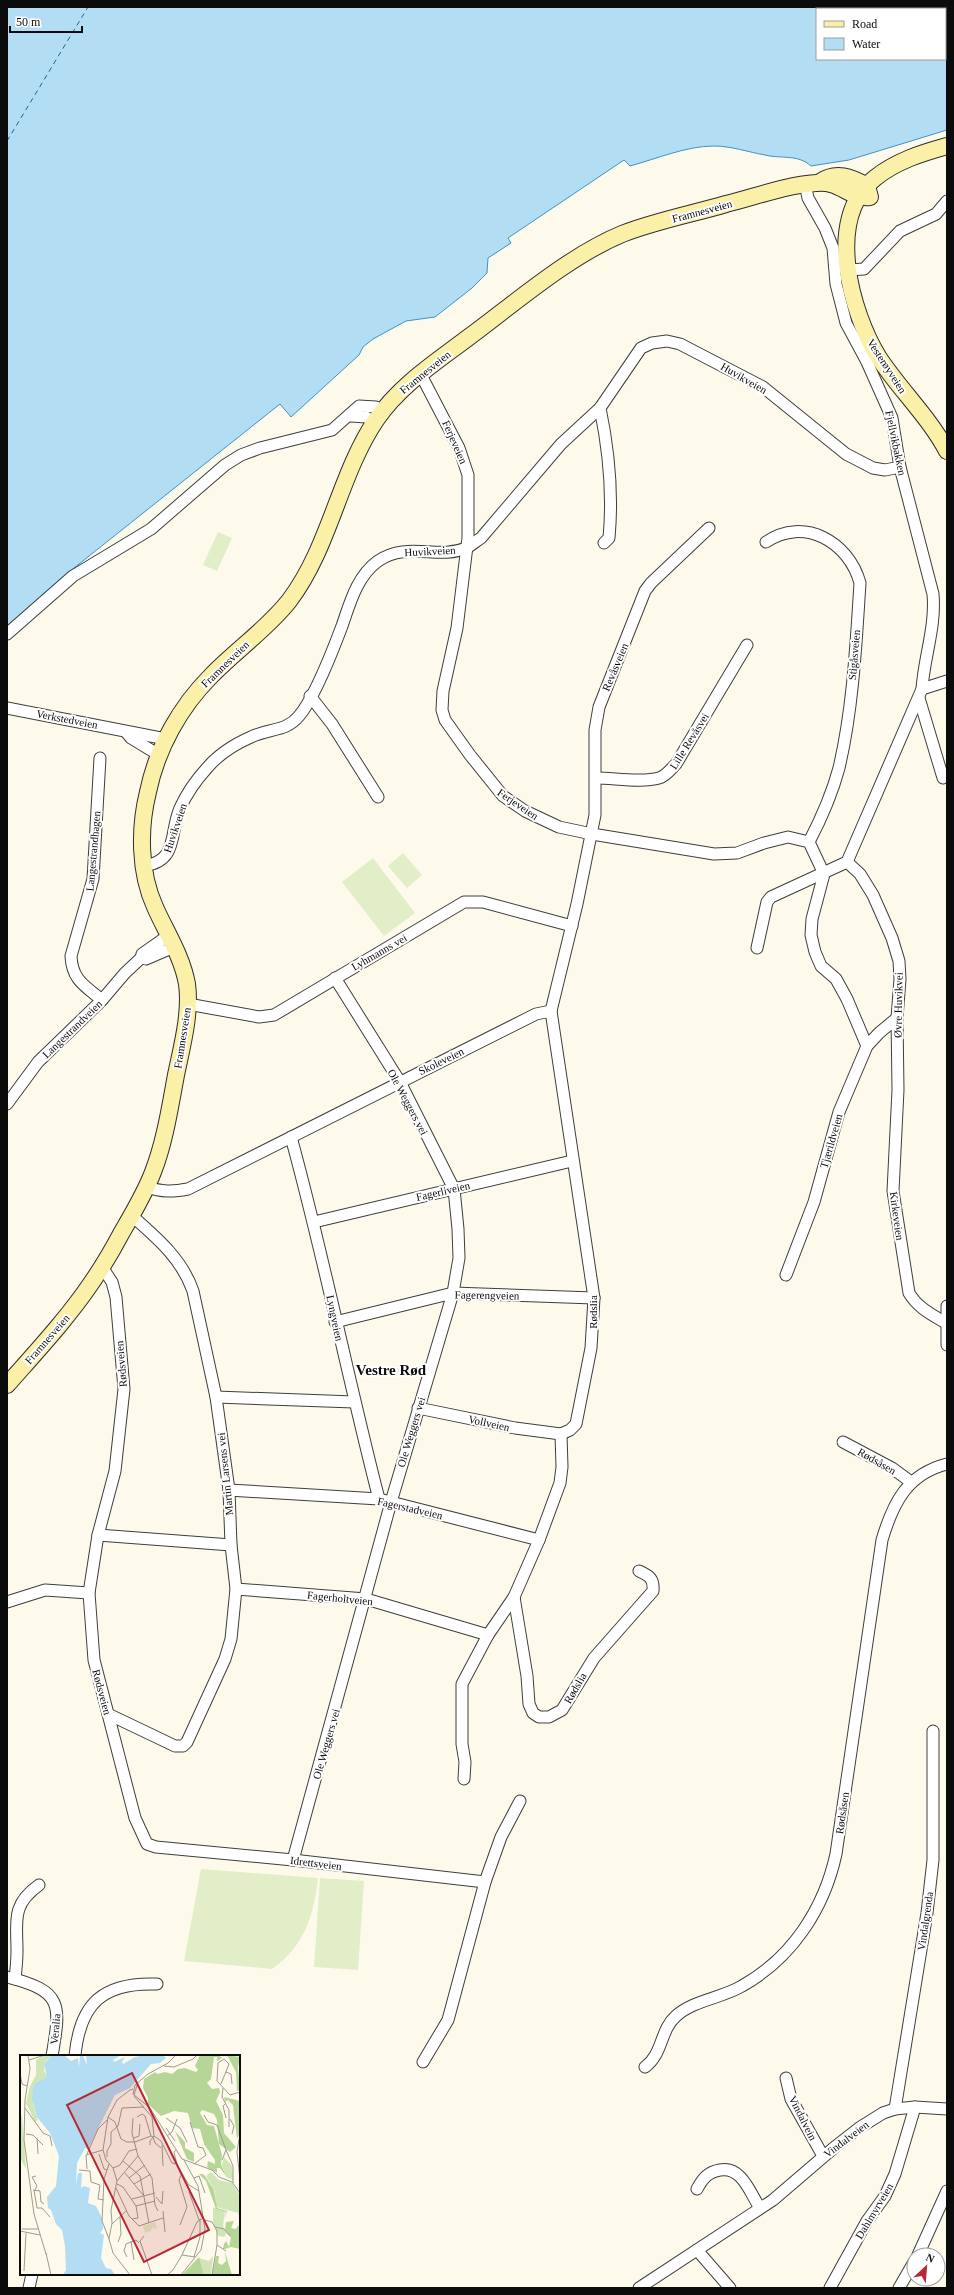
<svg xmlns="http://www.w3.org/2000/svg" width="954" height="2295" font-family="Georgia,serif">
  <rect width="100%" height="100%" fill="#fefaeb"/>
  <g fill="#e2eec8">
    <polygon points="218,532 232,538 217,571 203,565"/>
    <polygon points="403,853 422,875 407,888 388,866"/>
    <polygon points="373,858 415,913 384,936 342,882"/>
    <path d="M 201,1869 L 318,1878 C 314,1915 304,1947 272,1969 L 184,1961 Z"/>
    <polygon points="320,1878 364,1881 358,1970 314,1967"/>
  </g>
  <path fill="#b2ddf3" stroke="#3c94c7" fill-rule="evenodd" d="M 7,7 L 947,7 L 947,130 L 849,160 L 811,166 C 798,154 781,159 765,155 C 748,152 731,146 714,146 C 686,146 656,159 630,166 L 624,160 L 508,238 L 511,243 L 488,258 L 487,273 L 472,288 L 435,317 L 406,321 L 373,339 L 363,347 L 359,355 L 291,417 L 280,404 L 64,576 L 7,626 ZM 817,9 L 945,9 L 945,59 L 817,59 Z"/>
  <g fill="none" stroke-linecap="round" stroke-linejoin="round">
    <polyline stroke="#1b6597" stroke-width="1" stroke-dasharray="5 4" stroke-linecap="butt" points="7,141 88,7"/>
    <defs>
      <g id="street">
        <polyline points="848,270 864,269 900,231 936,214 947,201"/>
        <polyline points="420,373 459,448 468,475 468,538 457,628 443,691 442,710 445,720 470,755 503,796 525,811 559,827 592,834 714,854 737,853 764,843 788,837 809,842 824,874"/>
        <path d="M 600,408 C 609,451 613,495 609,538 L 604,543"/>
        <polyline points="351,416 366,417 375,422"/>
        <path d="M 766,542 C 804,516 849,542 860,583 C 856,645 853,708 839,768 C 832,794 821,819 809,842"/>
        <polyline points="7,634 73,576 151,529 225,465 241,455 260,448 332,430 359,406 376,407 383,410"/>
        <polyline points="922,689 947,681"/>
        <polyline points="310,696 332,724 378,797"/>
        <polyline points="919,698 943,778"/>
        <polyline points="7,708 166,739"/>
        <polyline points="126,732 131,738 159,755"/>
        <path d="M 100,758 L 93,879 L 71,956 C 72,980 85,986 102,1000"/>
        <path d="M 596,778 C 614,778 642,783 659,778 C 666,776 671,769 676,764 L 747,645"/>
        <path d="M 847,862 L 860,874 L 873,895 L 892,938 L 899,961 L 900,979 L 897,1018 L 898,1090 L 893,1191 L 909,1293 C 918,1308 931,1314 946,1323"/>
        <path d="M 144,866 C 179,861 169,833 180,808 C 187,793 196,780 207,768 C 218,755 235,744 251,737 C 269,728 286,732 299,716 C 315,697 333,650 342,626 C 350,603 357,576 378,561 C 407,541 438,560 466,548 C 471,546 476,541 481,538 L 561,444 L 600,408 L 641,348 L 652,343 L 667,341 L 680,344 L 763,387 L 846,454 L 873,468 L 885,470 L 900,467"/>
        <polyline points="824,874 812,919 811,935 815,952 821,966 836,979 847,999 867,1046"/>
        <path d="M 757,948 L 767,902 L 771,897 L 847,862 L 922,689 C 924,657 936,627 933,594 L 900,467 L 892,418 L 867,362 L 846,323 L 836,284 L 833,248 L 825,228 L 808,198 L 805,184"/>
        <polyline points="141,958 146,959 174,947"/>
        <polyline points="188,1004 259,1017 274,1015 464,902 483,902 572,926"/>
        <polyline points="7,1104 38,1062 102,1000 125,973 141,958 142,954 169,935"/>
        <path d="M 291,1137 C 324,1257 348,1379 379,1499"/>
        <path d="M 147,1187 C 162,1192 172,1192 188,1189 L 536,1014 L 551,1011"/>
        <polyline points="314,1222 572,1161"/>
        <polyline points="102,1267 112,1282 116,1297 124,1389 115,1471 98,1535 89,1593 94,1660 135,1818 147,1844 156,1847 293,1860 485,1882"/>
        <polyline points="786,1275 814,1202 839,1112 867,1046 879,1033 897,1018"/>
        <polyline points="947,1306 947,1345"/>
        <polyline points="335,1322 453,1293 594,1298"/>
        <polyline points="216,1397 354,1402"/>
        <polyline points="418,1408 515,1428 561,1434 570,1430 576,1424 591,1348 594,1298 551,1011 577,904 595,815 595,730 599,707 645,591 651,583 709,528"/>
        <polyline points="843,1442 892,1468 911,1482"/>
        <polyline points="229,1490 379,1499 539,1540"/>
        <polyline points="98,1535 231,1545"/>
        <polyline points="236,1589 366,1599 488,1635"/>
        <path d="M 514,1597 L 527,1676 L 529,1704 L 533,1713 L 539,1717 L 549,1717 L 562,1710 L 594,1658 L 653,1591 C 654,1579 650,1576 639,1571"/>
        <polyline points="7,1602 45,1590 89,1593"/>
        <path d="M 108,1714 L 175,1746 L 183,1746 L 187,1742 L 225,1659 L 231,1639 L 236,1589 L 231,1545 L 229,1490 L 216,1397 L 193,1291 C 182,1259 157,1238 132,1216"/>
        <polyline points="464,1779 465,1762 462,1744 462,1684 488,1635 514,1597 539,1540 560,1483 562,1467 561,1434"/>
        <polyline points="293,1860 391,1502 453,1293 459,1258 458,1229 454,1189 400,1082 335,978"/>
        <path d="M 7,1977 C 63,1991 61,2004 52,2056"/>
        <path d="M 15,1979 C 16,1970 17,1960 17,1951 C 17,1921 11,1905 39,1885"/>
        <path d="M 75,2056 C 80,2003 103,1982 157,1984"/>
        <polyline points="423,2062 448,2020 485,1882 501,1837 520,1801"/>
        <path d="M 645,2067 C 663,2054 660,2030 676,2016 C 694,2000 722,1998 742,1986 C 792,1958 824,1909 836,1854 L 882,1540 C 893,1503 907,1474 947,1464"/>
        <polyline points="786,2078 791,2099 823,2156"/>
        <polyline points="895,2109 927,1913 933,1860 933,1731"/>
        <path d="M 697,2189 C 703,2178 708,2172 720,2170 C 742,2166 750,2193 760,2208"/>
        <polyline points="697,2250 730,2288"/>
        <polyline points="918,2255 947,2191"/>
        <polyline points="29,2288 32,2274"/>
        <polyline points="639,2288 773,2200 836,2146 859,2128 883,2113 895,2109 915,2107 947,2109"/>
        <polyline points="830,2288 867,2221 885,2196 895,2174 915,2107"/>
        <polyline points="899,2288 914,2262"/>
      </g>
      <g id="secondary">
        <path d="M 947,146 C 922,153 896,161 875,178 C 824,218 851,313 879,358 C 900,390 929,417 947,451"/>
        <path d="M 7,1385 C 36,1352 67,1319 92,1282 C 103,1266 113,1249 122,1232 C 133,1213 145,1193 153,1172 C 165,1141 170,1107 176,1075 C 182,1046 191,1013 187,984 C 182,956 166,932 155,907 C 139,872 139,828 148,792 C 157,748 180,707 211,676 C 236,650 267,629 289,601 C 330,547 339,475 376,420 C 400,385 436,362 469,337 C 515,303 569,256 622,234 C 655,221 692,214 726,204 C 755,197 786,185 816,183 C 840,180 849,199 870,197 L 867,186 C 851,177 836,171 820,182"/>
      </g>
    </defs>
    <use href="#street" stroke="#3e3e3e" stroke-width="13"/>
    <use href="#secondary" stroke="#2d2d2d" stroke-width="18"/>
    <use href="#street" stroke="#fff" stroke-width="11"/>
    <use href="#secondary" stroke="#fbf0a8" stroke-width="16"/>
  </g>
  <g text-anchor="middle" stroke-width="4" stroke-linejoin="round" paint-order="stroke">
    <g font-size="11" fill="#0b0b0b" stroke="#fff">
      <text transform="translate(702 211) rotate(-15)" y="4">Framnesveien</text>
      <text transform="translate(887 366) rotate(57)" y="4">Vesterøyveien</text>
      <text transform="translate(425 372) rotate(-39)" y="4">Framnesveien</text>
      <text transform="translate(744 378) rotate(30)" y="4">Huvikveien</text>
      <text transform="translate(455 442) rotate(66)" y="4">Ferjeveien</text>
      <text transform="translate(896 443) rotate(78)" y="4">Fjellvikbakken</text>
      <text transform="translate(430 551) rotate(-3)" y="4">Huvikveien</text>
      <text transform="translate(854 655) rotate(-85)" y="4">Stigåsveien</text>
      <text transform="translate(225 664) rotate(-44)" y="4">Framnesveien</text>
      <text transform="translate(615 667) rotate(-67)" y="4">Revåsveien</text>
      <text transform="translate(67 719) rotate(11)" y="4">Verkstedveien</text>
      <text transform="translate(689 741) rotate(-58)" y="4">Lille Revåsvei</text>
      <text transform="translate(518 804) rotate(34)" y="4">Ferjeveien</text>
      <text transform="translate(175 828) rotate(-71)" y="4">Huvikveien</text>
      <text transform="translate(93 851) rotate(-85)" y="4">Langestrandhagen</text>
      <text transform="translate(379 952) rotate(-30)" y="4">Lyhmanns vei</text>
      <text transform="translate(898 1005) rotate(-89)" y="4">Øvre Huvikvei</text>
      <text transform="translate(72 1029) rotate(-44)" y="4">Langestrandveien</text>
      <text transform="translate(182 1038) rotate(-81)" y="4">Framnesveien</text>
      <text transform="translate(441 1061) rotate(-26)" y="4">Skoleveien</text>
      <text transform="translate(408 1102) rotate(62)" y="4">Ole Weggers vei</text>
      <text transform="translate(831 1141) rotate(-74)" y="4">Tjærildveien</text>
      <text transform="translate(443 1191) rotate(-13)" y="4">Fagerliveien</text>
      <text transform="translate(897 1216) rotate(82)" y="4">Kirkeveien</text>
      <text transform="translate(487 1295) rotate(1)" y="4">Fagerengveien</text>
      <text transform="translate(593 1312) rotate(-90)" y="4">Rødslia</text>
      <text transform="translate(335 1318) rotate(78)" y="4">Lyngveien</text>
      <text transform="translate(47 1339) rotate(-49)" y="4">Framnesveien</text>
      <text transform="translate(121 1364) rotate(-95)" y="4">Rødsveien</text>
      <text transform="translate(489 1423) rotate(12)" y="4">Vollveien</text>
      <text transform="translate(411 1432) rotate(-73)" y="4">Ole Weggers vei</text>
      <text transform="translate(877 1461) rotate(30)" y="4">Rødsåsen</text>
      <text transform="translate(225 1474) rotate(-96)" y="4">Martin Larsens vei</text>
      <text transform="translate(410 1508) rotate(13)" y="4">Fagerstadveien</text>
      <text transform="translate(340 1598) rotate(6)" y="4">Fagerholtveien</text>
      <text transform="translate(575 1688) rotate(-60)" y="4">Rødslia</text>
      <text transform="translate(102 1692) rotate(75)" y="4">Rødsveien</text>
      <text transform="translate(326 1744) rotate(-74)" y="4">Ole Weggers vei</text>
      <text transform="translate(842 1813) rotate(-82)" y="4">Rødsåsen</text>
      <text transform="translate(316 1863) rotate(7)" y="4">Idrettsveien</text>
      <text transform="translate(925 1921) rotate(-82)" y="4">Vindalgrenda</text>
      <text transform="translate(55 2029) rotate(-85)" y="4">Veralia</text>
      <text transform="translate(803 2118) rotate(63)" y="4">Vindalvein</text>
      <text transform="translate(846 2139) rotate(-37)" y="4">Vindalveien</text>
      <text transform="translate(874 2211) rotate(-59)" y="4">Dahlmyrveien</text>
    </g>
    <g font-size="15" font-weight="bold" fill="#0b0b0b" stroke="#fff">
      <text x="391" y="1375">Vestre Rød</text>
    </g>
  </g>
  <g transform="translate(20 2055)">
    <rect width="220" height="220" fill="#fefaeb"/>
    <path d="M 25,0 L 32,0 L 25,7 L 24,16 L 28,22 L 15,29 L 14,33 L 13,49 L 18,65 L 15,67 L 6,48 L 10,31 L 16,20 L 16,5 ZM 0,58 L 2,62 L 6,114 L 0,103 ZM 204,102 L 212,111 L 213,125 L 206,122 L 202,110 ZM 191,117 L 199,125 L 212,128 L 220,140 L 220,163 L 218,158 L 196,152 L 195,136 L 186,121 ZM 193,152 L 205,157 L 203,171 L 207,178 L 204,182 L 198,181 L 193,167 ZM 193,201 L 191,220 L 184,220 L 179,203 L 189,206 Z" fill="#d1e6b7"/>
    <path d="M 180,0 L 199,0 L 202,3 L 197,6 L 197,2 L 194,2 L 191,24 L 187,28 L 192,34 L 199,33 L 200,37 L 196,46 L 203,60 L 204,78 L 216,92 L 210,97 L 199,89 L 197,65 L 194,59 L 182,55 L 180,58 L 187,70 L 194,71 L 202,100 L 201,109 L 206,121 L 200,113 L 197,113 L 197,118 L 187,112 L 188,106 L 195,109 L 195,105 L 184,89 L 180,74 L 172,73 L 168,58 L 154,56 L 141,61 L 128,49 L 128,43 L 123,33 L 124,24 L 135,17 L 137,19 L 145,17 L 152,19 L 158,14 L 165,13 L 176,17 L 178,15 L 175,11 ZM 207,0 L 220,2 L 218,12 L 220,35 L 217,36 L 216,17 ZM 204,42 L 220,46 L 220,78 L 217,84 L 213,50 L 208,45 L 205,47 ZM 155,76 L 165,87 L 165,93 L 174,98 L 174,107 L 167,104 ZM 179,119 L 183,119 L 185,121 L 194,135 L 197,153 L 207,156 L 205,165 L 206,157 L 196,154 L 186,126 ZM 214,166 L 211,173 L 216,174 L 218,170 L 220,174 L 220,194 L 211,192 L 205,194 L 203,194 L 204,189 L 206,186 L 209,192 L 211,183 L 205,174 L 206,167 ZM 205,197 L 212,220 L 192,220 L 196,201 L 199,201 L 198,208 L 202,210 L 206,206 ZM 179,202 L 184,220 L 162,220 L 177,204 Z" fill="#b5d697"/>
    <path d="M 135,167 L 137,173 L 134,174 L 133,171 L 131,176 L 125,178 L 123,171 Z" fill="#e2eec8"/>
    <path d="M 32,0 L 44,0 L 51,6 L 58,3 L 59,12 L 60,1 L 63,1 L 67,10 L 66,0 L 101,0 L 93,5 L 94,7 L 105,2 L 102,7 L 103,9 L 115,2 L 126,0 L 143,0 L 146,3 L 140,8 L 131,9 L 110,33 L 95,40 L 68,94 L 65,93 L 57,108 L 56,130 L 58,118 L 62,118 L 61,133 L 64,131 L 70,133 L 68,148 L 76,151 L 82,163 L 83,174 L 80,178 L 84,180 L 81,203 L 86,213 L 91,214 L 95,220 L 37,220 L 43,220 L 46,215 L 45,191 L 42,175 L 36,169 L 31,155 L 28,153 L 27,142 L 36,131 L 39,101 L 30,78 L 17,62 L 12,43 L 14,29 L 27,22 L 24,9 Z" fill="#b2ddf3"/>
    <path fill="none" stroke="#b2ddf3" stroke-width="2" d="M 57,5 L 47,123 L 71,220"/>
    <path fill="none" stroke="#9d9a91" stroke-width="1" d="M 8,0 L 10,14 L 5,45 L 4,85 L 14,159 L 26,199M 156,0 L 148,8 L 128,19 L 115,30 L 113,39 L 130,53 L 162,104 L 192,115 L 199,122 L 212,127 L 220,138M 9,5 L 25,0M 144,11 L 154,12 L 173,4 L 177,0M 206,17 L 211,19 L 212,29M 0,18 L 2,29 L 7,31M 201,29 L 209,9 L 204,4 L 198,8 L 197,26 L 210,40 L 220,37M 203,33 L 202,42 L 209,55 L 209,72M 114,40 L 118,27M 114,41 L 132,62 L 134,81 L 130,86 L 130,90M 205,49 L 203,51 L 206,63M 5,53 L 23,78 L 30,81 L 32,91M 184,60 L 188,67 L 197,70 L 206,95M 88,62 L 95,67 L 101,84 L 107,87 L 115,87 L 131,81 L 133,82M 117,62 L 122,59 L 125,61 L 131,81M 113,63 L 112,78 L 118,101 L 132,123 L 135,150 L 138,156M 146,63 L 160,73 L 167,87M 210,64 L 214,71 L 212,79M 170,67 L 178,92 L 183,93 L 186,100 L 174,109M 146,73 L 155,86M 6,79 L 13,80 L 23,90M 134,81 L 141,86 L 152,108 L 156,109M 147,81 L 152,77 L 157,64M 133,82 L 135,88 L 141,93M 17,83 L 18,99M 114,83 L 119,81 L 120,69M 219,84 L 217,97 L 220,125M 142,90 L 143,111M 156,95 L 154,97 L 157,110 L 169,130 L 179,136M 67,99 L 78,74 L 87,65M 79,99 L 84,114 L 87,115M 87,102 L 87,96 L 91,89 L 91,77 L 98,71 L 102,53 L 124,52M 202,105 L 206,95 L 213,111 L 213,128M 103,106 L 120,121 L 129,168M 93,113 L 100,110 L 109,96 L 117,94M 67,114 L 66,100 L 83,95M 59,115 L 70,116 L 71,127 L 80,130 L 78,144 L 84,145M 105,118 L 123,140M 109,123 L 125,110M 174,123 L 179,121 L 185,138M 97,126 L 118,101M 97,129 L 103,132 L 116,151 L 118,163 L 112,164M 114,129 L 131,119M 96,133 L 109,161 L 119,171 L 143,163M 13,135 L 20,136 L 21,147 L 24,149M 14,135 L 17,153 L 22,153 L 30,162M 15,135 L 17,131 L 12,122 L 16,121M 169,137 L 179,165M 136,142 L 142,149 L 143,136M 112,144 L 135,138M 116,151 L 135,146M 143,156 L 145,177M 185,165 L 192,167 L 197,176 L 197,190 L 206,196M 92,169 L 106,156M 160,170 L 167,152 L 159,125 L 162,118M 195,172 L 204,174 L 210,181M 2,174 L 18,174M 0,176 L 20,180M 124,181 L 120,186 L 132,220M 89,184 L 82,166 L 84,124 L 89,109M 111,186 L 114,205M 98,187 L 101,179 L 100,162M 26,198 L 31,220M 162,200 L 175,202M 107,202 L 104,196 L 106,189 L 116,185 L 119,188M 174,202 L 180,182 L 180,164M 4,216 L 6,178M 110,220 L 93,198 L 89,184 L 92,168 L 91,155 L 97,126 L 93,113 L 86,105 L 83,95 L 88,62 L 97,45 L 110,35 L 113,34M 147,220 L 153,215 L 162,200 L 177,167 L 184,162M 161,220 L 181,195 L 185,174 L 178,131 L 164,105M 192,220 L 197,190"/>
    <path fill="#b52a35" fill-opacity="0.15" stroke="#b52a35" stroke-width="2" d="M 112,18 L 189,175 L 124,207 L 47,50 Z"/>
    <rect width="220" height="220" fill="none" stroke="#0b0b0b" stroke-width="2"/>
  </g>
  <rect width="954" height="2295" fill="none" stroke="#0b0b0b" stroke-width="16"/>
  <rect x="816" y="8" width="130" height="52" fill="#ffffff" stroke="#9d9d9d"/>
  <rect x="824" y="21" width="20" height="6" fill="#fbf0a8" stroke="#9d9d9d"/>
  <text x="852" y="28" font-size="12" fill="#0b0b0b">Road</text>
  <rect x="824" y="38" width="20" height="12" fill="#b2ddf3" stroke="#9d9d9d"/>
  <text x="852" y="48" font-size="12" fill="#0b0b0b">Water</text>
  <g transform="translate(926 2267) rotate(26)"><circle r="19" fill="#ffffff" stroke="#9d9d9d"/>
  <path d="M0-3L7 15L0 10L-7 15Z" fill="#b52a35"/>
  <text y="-6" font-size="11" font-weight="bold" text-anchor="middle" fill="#0b0b0b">N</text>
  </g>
  <path d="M10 26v6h72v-6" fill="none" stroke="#0b0b0b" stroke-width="2"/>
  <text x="16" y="26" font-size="12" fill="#0b0b0b" stroke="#ffffff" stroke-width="3" paint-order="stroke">50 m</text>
</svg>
